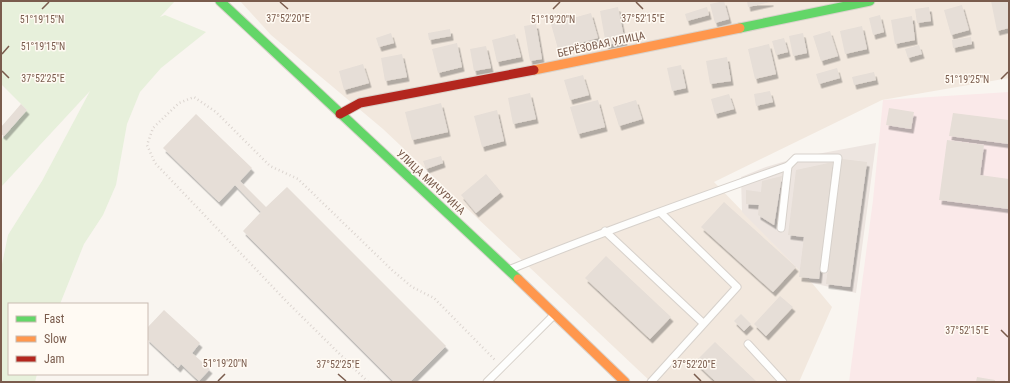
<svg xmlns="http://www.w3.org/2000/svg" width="1010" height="383" font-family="'Roboto Condensed',sans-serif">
  <defs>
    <filter id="shadow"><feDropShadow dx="2.5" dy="4.5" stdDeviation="0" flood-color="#0004"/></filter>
  </defs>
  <rect width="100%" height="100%" fill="#f9f5f0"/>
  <polygon fill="#f2e8de" points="240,1 1009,1 1009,78 882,100 714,182 812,283 832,307 799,382 651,382 383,129 271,35"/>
  <polygon fill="#ede5e0" points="876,143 856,293 812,283 742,212 741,177 766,167 796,158"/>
  <polygon fill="#fae9e9" points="1009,92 1009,382 849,382 873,200 883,100"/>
  <polygon fill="#e7f0db" points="1,1 175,1 160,17 165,15 206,32 161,68 140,92 127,124 116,185 103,215 84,244 60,304 9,304 9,374 37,374 35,382 1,382 1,269 8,235 42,181 90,91 1,187 1,140 27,110 1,84"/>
  <g fill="#e6ded7" filter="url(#shadow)">
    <polygon points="724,1 729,19 715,23 710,4"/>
    <polygon points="747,1 771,1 771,2 748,7"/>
    <polygon points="991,1 1009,1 1009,28 997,31"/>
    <polygon points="962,5 969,30 951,35 944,10"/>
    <polygon points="618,7 625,42 606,45 600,11"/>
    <polygon points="707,7 709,15 687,21 685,14"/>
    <polygon points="929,7 931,21 917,23 915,9"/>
    <polygon points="591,13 598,38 558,49 551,24"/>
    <polygon points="880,15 884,32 873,35 869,18"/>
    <polygon points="912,16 915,40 895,44 891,20"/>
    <polygon points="536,24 542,59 530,61 524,26"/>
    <polygon points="862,26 867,49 845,54 840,31"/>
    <polygon points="450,29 451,36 429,40 428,33"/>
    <polygon points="830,31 838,56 821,61 813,36"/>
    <polygon points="391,33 394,43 379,47 376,38"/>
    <polygon points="803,33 807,53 793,56 789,36"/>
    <polygon points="515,34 521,57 497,62 492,40"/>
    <polygon points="971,37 972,44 953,48 952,40"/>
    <polygon points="784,38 788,52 776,55 772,41"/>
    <polygon points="457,43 462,67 438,73 432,49"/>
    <polygon points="769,44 776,74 755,79 748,49"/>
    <polygon points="919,45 922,54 908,58 905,49"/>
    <polygon points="486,46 491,68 474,71 470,49"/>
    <polygon points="402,54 407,77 385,81 381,58"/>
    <polygon points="727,57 731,81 710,84 706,61"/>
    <polygon points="363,64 369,83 344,90 339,71"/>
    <polygon points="681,65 686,88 672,91 667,68"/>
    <polygon points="837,68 840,78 819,84 816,74"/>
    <polygon points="874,72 876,80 854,85 852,77"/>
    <polygon points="583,75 589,95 570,100 564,80"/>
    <polygon points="770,91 773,102 756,106 754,94"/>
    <polygon points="530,93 536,119 513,124 508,98"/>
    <polygon points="729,94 734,109 715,114 711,99"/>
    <polygon points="598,100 605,127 578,134 570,107"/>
    <polygon points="636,100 642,119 619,126 613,107"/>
    <polygon points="441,103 448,132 412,140 405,112"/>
    <polygon points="21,104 27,110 4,136 1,134 1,127"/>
    <polygon points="889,108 914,112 911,129 886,125"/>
    <polygon points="497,110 504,141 482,147 474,116"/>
    <polygon points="953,113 1009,120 1009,144 949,136"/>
    <polygon points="196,114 252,168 240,181 266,207 287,187 446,346 410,382 394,382 243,231 261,212 235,185 219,202 163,148"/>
    <polygon points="947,140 984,145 980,175 1009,179 1009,209 939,200"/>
    <polygon points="441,156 443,163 426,169 423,161"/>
    <polygon points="842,159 867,162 850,287 826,284"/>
    <polygon points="833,162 819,279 799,277 804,237 788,235 796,170"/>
    <polygon points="486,174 501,192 476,213 461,195"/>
    <polygon points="782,176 774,225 758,215 759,205 746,204 746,190 761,192 762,181"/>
    <polygon points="724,202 796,267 773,292 701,227"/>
    <polygon points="606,256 671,317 650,339 585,278"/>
    <polygon points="780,296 793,307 766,336 754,324"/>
    <polygon points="164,310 200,343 192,353 210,369 199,381 181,364 178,368 147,339 147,328"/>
    <polygon points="741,314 751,324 744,331 734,321"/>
    <polygon points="715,342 757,382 716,382 695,362"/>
    <polygon points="977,377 995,380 995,382 976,382"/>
  </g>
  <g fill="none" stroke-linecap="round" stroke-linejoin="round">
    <defs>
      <g id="lane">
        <polyline points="781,228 788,166"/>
        <polyline points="605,231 703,323"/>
        <path d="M 511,269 C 602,232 695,199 788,166 L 796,158 L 838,158 L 824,269"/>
        <polyline points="748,344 783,382"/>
        <polyline points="487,382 554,315"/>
        <polyline points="651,382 737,287 661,213"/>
      </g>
      <g id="fast">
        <polyline points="220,1 518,279"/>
        <polyline points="740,28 870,1"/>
      </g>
      <g id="slow">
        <polyline points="534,70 740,28"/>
        <polyline points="518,279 625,382"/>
      </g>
      <polyline id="jam" points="340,114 360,103 534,70"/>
    </defs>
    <use href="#lane" stroke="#d7d1cb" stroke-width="9"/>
    <use href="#fast" stroke="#d9d2cb" stroke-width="11"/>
    <use href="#slow" stroke="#d9d2cb" stroke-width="11"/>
    <use href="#jam" stroke="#d9d2cb" stroke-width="11"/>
    <polyline stroke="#dcd5d0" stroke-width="2.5" stroke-dasharray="1 3" stroke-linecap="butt" points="368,382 287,302 155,163 147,145 153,128 179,103 194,97 216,112 270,166 298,179 392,270 412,287 434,298 495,360"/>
    <use href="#lane" stroke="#fefefd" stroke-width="7"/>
    <use href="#fast" stroke="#63d668" stroke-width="9"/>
    <use href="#slow" stroke="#ff974d" stroke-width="9"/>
    <use href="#jam" stroke="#b3261e" stroke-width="9"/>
  </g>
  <path fill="none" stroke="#7a5c4d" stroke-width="1.5" d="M 280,2 L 288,9M 636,2 L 643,9M 42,9 L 49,2M 553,9 L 560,2M 2,54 L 9,46M 2,71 L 9,78M 1001,79 L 1008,72M 1001,330 L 1008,337M 338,374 L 346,381M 694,374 L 701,381M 218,381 L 225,374"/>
  <g text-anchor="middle" stroke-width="3" stroke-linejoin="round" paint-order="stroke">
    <g font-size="11" fill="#7a5c4d" stroke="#fffaf3">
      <text transform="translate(601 44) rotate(-12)" y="4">БЕРЁЗОВАЯ УЛИЦА</text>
      <text transform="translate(431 182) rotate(43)" y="4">УЛИЦА МИЧУРИНА</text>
    </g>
  </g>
  <g font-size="10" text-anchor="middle" fill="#7a5c4d" stroke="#fffaf3" stroke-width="3" stroke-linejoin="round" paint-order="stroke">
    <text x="643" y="22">37°52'15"E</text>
    <text x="288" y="22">37°52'20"E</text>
    <text x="42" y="23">51°19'15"N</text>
    <text x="553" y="23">51°19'20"N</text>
    <text x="43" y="50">51°19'15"N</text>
    <text x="43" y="82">37°52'25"E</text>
    <text x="967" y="83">51°19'25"N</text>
    <text x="967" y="334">37°52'15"E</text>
    <text x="225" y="367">51°19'20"N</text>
    <text x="338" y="368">37°52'25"E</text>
    <text x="694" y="368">37°52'20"E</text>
  </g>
  <rect width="1010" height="383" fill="none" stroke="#7a5c4d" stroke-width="4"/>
  <rect x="8" y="303" width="140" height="72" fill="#fffaf3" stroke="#cabbb1"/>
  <rect x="16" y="316" width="20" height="6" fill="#63d668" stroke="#cabbb1"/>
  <text x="44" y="323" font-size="12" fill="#7a5c4d">Fast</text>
  <rect x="16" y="336" width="20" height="6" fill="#ff974d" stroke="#cabbb1"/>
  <text x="44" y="343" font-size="12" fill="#7a5c4d">Slow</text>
  <rect x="16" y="356" width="20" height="6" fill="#b3261e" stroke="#cabbb1"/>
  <text x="44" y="363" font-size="12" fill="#7a5c4d">Jam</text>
</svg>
